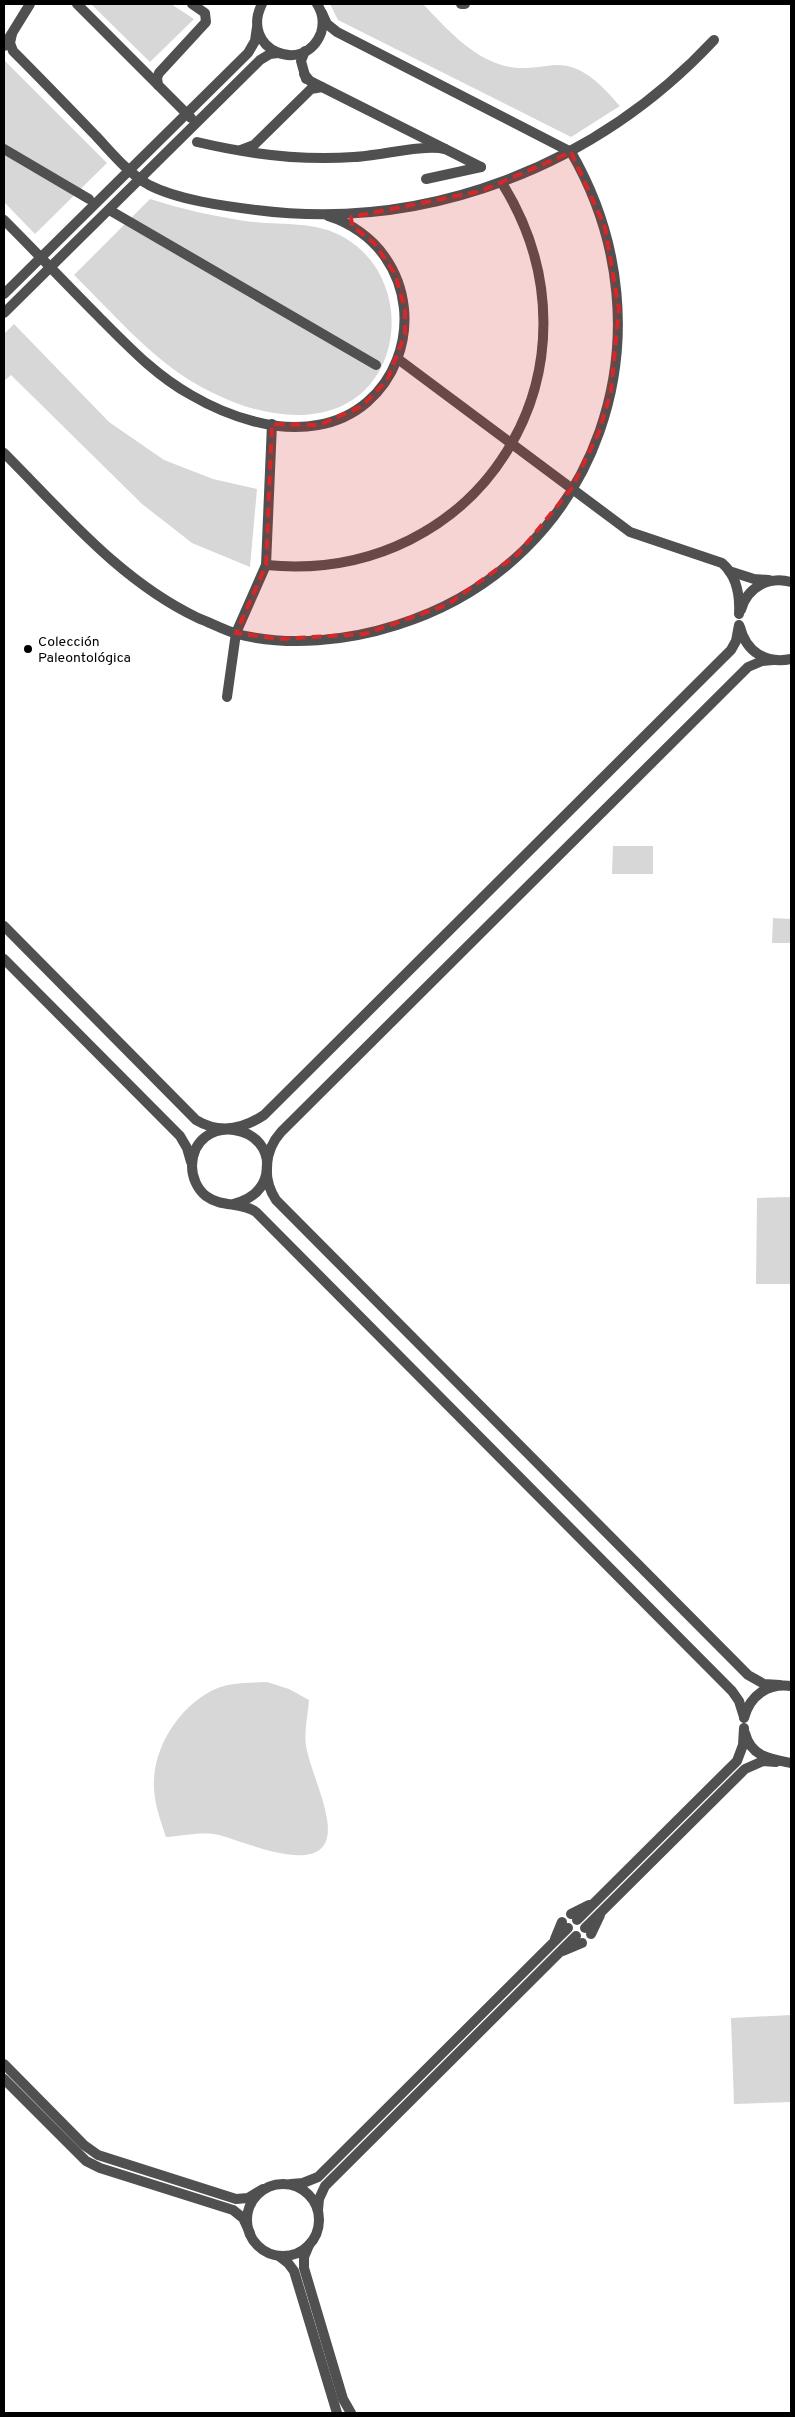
<svg xmlns="http://www.w3.org/2000/svg" width="795" height="2417" font-family="Overpass,sans-serif">
  <rect width="100%" height="100%" fill="#fff"/>
  <g fill="#d7d7d7">
    <polygon points="91,4 171,4 194,19 150,62"/>
    <path d="M 330,4 L 423,4 C 446,28 471,57 505,66 C 522,70 537,67 554,65 C 583,63 603,87 620,106 L 571,137 L 338,20 Z"/>
    <polygon points="4,60 107,163 35,234 4,202"/>
    <path d="M 150,199 C 181,209 213,216 245,221 C 279,226 315,220 345,238 C 414,278 406,393 324,412 C 287,421 244,409 211,392 C 157,366 117,317 74,275 Z"/>
    <polygon points="14,324 109,422 164,460 213,479 257,489 250,567 192,543 142,504 11,375 4,381 4,334"/>
    <polygon points="613,846 653,846 653,874 612,874"/>
    <polygon points="773,918 791,919 791,943 772,943"/>
    <polygon points="791,1197 791,1284 756,1284 757,1198"/>
    <path d="M 267,1682 L 289,1689 L 309,1700 C 308,1714 304,1732 306,1746 C 311,1771 323,1794 327,1819 C 338,1885 247,1842 219,1835 C 203,1831 182,1836 166,1837 C 160,1819 153,1800 154,1781 C 155,1745 179,1708 211,1691 C 227,1682 249,1683 267,1682 Z"/>
    <polygon points="791,2015 791,2102 734,2104 731,2018"/>
  </g>
  <g fill="none" stroke-linecap="round" stroke-linejoin="round">
    <g stroke="#505050" stroke-width="10">
      <polyline points="77,4 191,118"/>
      <path d="M 262,4 C 239,49 304,77 321,33 C 324,23 323,13 317,4"/>
      <polyline points="461,4 465,4"/>
      <path d="M 12,34 L 10,43 L 13,51 C 41,79 68,107 96,136 C 112,153 128,173 149,185 C 178,200 224,206 256,210 C 428,232 596,166 714,40"/>
      <polyline points="4,46 30,4"/>
      <polyline points="305,51 301,61 306,79"/>
      <polyline points="304,74 310,81 481,167"/>
      <polyline points="158,85 157,78 159,73 206,22 205,13 192,4"/>
      <path d="M 197,142 C 248,154 301,161 354,157 C 379,156 423,144 445,149"/>
      <polyline points="4,149 89,199"/>
      <polyline points="241,150 254,145 311,89 322,87"/>
      <polyline points="426,179 481,167"/>
      <polyline points="111,211 376,365"/>
      <path d="M 4,220 C 36,252 67,285 99,317 C 128,346 155,375 191,395 C 227,416 276,433 318,425 C 395,412 429,320 385,257 C 372,238 351,223 328,216"/>
      <polyline points="4,294 248,53 255,41 257,27"/>
      <polyline points="4,313 260,60 270,54 278,53"/>
      <path d="M 398,359 L 630,532 L 722,563 C 737,576 740,596 739,614"/>
      <path d="M 4,453 C 64,513 120,581 198,618 C 211,623 224,630 237,634 C 289,647 347,641 397,625 C 601,561 675,331 571,152 L 337,32 L 327,24 L 322,13"/>
      <path d="M 266,565 C 481,586 616,366 502,183"/>
      <polyline points="729,571 754,579 769,580"/>
      <path d="M 741,610 C 747,587 769,576 791,582"/>
      <path d="M 740,627 C 746,652 766,664 791,659"/>
      <path d="M 773,660 L 762,661 L 748,667 L 281,1132 C 264,1151 262,1179 276,1200 L 748,1675 L 764,1684 L 780,1685"/>
      <polyline points="227,697 236,633 266,565 272,424"/>
      <path d="M 4,926 L 196,1120 C 219,1134 243,1129 264,1115 L 731,650 L 736,641 L 739,625"/>
      <polyline points="4,959 180,1136 187,1148 191,1162"/>
      <path d="M 233,1204 C 249,1200 262,1192 266,1175 C 278,1122 193,1111 192,1166 C 192,1177 197,1189 206,1196 C 222,1208 240,1201 256,1212 L 732,1691 L 739,1701 L 744,1717"/>
      <path d="M 744,1718 C 750,1695 768,1683 791,1686"/>
      <path d="M 745,1733 C 751,1757 771,1759 791,1763"/>
      <polyline points="571,1914 589,1905"/>
      <polyline points="577,1920 737,1761 743,1745 744,1728"/>
      <polyline points="585,1928 745,1769 763,1761 776,1762"/>
      <polyline points="591,1934 600,1915"/>
      <polyline points="555,1939 562,1922"/>
      <polyline points="563,1951 582,1943"/>
      <polyline points="4,2064 84,2145 98,2155 236,2199 248,2198 263,2189"/>
      <polyline points="4,2079 86,2161 100,2168 233,2210 243,2218 250,2233"/>
      <polyline points="291,2184 303,2183 318,2177 568,1928"/>
      <circle cx="283" cy="2220" r="36"/>
      <polyline points="318,2210 319,2199 325,2186 576,1936"/>
      <polyline points="309,2245 304,2257 304,2268 343,2399 351,2413"/>
      <polyline points="279,2256 288,2263 294,2271 337,2413"/>
    </g>
  </g>
  <path fill="#d62828" fill-opacity="0.2" stroke="#d62828" stroke-width="4" stroke-dasharray="10 6" stroke-linejoin="round" d="M 571,152 L 605,227 L 619,309 L 611,392 L 599,432 L 572,488 L 517,555 L 447,605 L 365,634 L 279,639 L 236,633 L 266,565 L 272,424 L 319,425 L 362,406 L 387,380 L 405,334 L 405,310 L 395,274 L 374,243 L 352,226 L 351,217 L 481,191 Z"/>
  <circle fill="#000" stroke="#fff" stroke-width="2" cx="28" cy="649" r="5"/>
  <g text-anchor="middle" stroke-width="4.5" stroke-linejoin="round" paint-order="stroke">
    <g font-size="14" fill="#000" stroke="#fff" text-anchor="start">
      <text x="38" y="646">Colección<tspan x="38" dy="16">Paleontológica</tspan></text>
    </g>
  </g>
  <rect width="795" height="2417" fill="none" stroke="#000000" stroke-width="10"/>
</svg>
